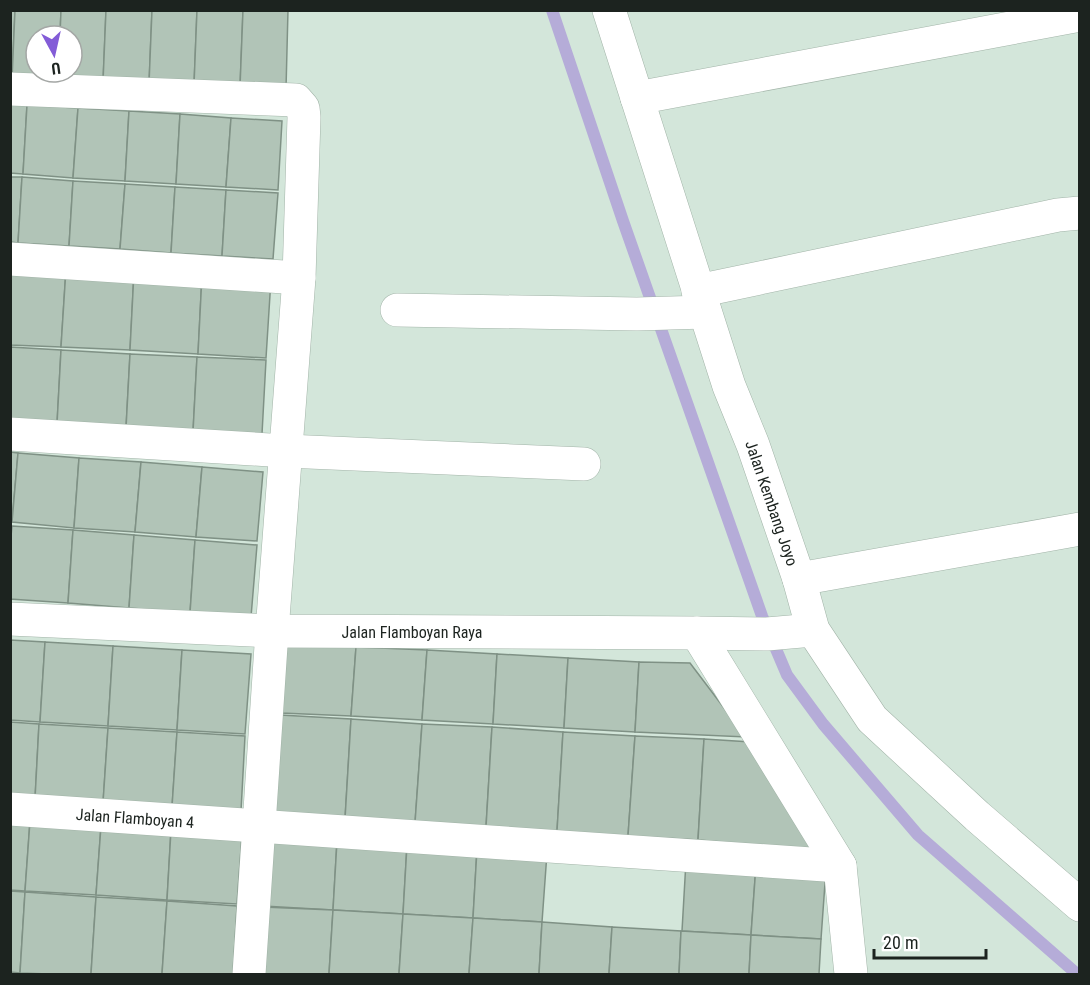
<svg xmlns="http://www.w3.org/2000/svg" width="1090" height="985" font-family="'Roboto Condensed',sans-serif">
  <rect width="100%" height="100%" fill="#d3e6da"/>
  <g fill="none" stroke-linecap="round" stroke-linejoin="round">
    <polyline stroke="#b5acd8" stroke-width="12" points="552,10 623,221 762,616 787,675 823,724 918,835 1077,974"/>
  </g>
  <g fill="#b1c4b7" stroke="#7f9185" stroke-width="1.5">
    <polygon points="10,10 15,10 12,79 10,79"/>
    <polygon points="15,10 61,10 60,36 36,36 36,72 58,72 58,80 12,79"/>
    <polygon points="61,10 106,10 103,82 58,80 58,72 72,72 72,36 60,36"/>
    <polygon points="106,10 152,10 149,84 103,82"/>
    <polygon points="152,10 197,10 194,85 149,84"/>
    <polygon points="197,10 243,10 240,87 194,85"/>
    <polygon points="243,10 288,10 286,89 240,87"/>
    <polygon points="10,104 27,105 23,174 10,173"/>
    <polygon points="27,105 78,108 73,178 23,174"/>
    <polygon points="78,108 129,111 125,181 73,178"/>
    <polygon points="129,111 180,114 176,184 125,181"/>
    <polygon points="180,114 231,118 226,187 176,184"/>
    <polygon points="231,118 282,121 278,190 226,187"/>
    <polygon points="10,177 22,177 18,243 10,242"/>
    <polygon points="22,177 73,181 69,246 18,243"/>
    <polygon points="73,181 125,184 120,249 69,246"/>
    <polygon points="125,184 175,187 171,253 120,249"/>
    <polygon points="175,187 226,190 222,256 171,253"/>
    <polygon points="226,190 278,193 273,259 222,256"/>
    <polygon points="10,266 66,269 61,347 10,345"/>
    <polygon points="66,269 134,272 130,350 61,347"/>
    <polygon points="134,272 202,275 198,354 130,350"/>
    <polygon points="202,275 271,279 266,358 198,354"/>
    <polygon points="10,347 61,350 57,424 10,422"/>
    <polygon points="61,350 130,354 126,428 57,424"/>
    <polygon points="130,354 197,357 193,432 126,428"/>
    <polygon points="197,357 266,360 262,434 193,432"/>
    <polygon points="10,452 18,453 12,522 10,522"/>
    <polygon points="18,453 79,458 74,528 12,522"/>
    <polygon points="79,458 141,462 135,532 74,528"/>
    <polygon points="141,462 202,467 196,537 135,532"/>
    <polygon points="202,467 263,472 257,541 196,537"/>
    <polygon points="12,526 73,530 68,603 10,599 10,547"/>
    <polygon points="73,530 134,535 129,608 68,603"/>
    <polygon points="134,535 195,540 190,613 129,608"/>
    <polygon points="195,540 257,545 251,617 190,613"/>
    <polygon points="10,640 45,642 40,722 10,720"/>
    <polygon points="45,642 113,646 108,726 40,722"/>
    <polygon points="285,643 356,647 351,716 281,713"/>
    <polygon points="113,646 182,650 177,730 108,726"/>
    <polygon points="356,647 427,650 422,720 351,716"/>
    <polygon points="182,650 251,654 245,734 177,730"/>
    <polygon points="427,650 497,654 493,724 422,720"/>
    <polygon points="497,654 568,658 564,728 493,724"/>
    <polygon points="568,658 639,662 635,732 564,728"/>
    <polygon points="639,662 690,663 746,737 635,732"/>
    <polygon points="280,715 351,719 345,819 274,814"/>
    <polygon points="351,719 422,724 415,823 345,819"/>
    <polygon points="10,722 39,724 35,799 10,797"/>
    <polygon points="39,724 108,728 103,803 35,799"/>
    <polygon points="422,724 492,727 486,827 415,823"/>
    <polygon points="492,727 563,732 557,831 486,827"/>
    <polygon points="108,728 177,732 172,807 103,803"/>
    <polygon points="177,732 245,736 241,811 172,807"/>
    <polygon points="563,732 635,736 628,836 557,831"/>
    <polygon points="635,736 704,739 698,840 628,836"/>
    <polygon points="704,739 751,742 815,850 698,840"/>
    <polygon points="10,820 30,821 25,891 10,890"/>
    <polygon points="30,821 101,826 96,895 25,891"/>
    <polygon points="101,826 171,830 167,900 96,895"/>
    <polygon points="171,830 242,835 237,904 167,900"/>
    <polygon points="267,837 337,841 333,910 263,906"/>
    <polygon points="337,841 407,845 403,914 333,910"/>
    <polygon points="407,845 477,849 473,918 403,914"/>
    <polygon points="477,849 547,853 542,922 473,918"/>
    <polygon points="686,861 756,865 751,935 682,931"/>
    <polygon points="756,865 826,869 821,939 751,935"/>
    <polygon points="10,891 25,892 20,973 10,972"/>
    <polygon points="25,892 96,897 91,974 49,974 20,973"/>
    <polygon points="96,897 167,901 162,974 91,974"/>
    <polygon points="167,901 237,906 233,974 162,974"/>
    <polygon points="263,907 333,910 329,974 259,974"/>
    <polygon points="333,910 403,914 399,974 329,974"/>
    <polygon points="403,914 473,918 469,974 399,974"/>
    <polygon points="473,918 542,922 539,974 469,974"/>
    <polygon points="542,922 612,927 609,974 539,974"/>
    <polygon points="612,927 681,931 679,974 609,974"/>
    <polygon points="681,931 751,935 749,974 679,974"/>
    <polygon points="751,935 821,939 819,974 749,974"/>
  </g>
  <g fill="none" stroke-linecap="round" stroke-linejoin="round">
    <defs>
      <g id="minor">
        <polyline points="10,89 296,100 303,108 304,117 299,278 272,631 249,974"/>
        <polyline points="637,98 1080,15"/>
        <polyline points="10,259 299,278"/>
        <polyline points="698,291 1058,215 1080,213"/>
        <polyline points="397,310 637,314 705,312"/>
        <polyline points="10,434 286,451 584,464"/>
        <polyline points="799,579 1080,529"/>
        <polyline points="10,619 272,631 697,633 767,634 813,630"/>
        <polyline points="697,633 840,866 851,974"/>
        <polyline points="10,809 840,866"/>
      </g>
      <polyline id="major" points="609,10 729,386 753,445 799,579 813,630 872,719 977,816 1080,905"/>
    </defs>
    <use href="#minor" stroke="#a2b4a8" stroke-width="34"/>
    <use href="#major" stroke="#a2b4a8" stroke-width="34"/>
    <use href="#minor" stroke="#fff" stroke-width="33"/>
    <use href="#major" stroke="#fff" stroke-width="33"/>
  </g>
  <g text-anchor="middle" stroke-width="4.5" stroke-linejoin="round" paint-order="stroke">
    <g font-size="16" fill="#1c231f" stroke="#fff">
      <text transform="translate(772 503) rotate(71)" y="6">Jalan Kembang Joyo</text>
      <text x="412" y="638">Jalan Flamboyan Raya</text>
      <text transform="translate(135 818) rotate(4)" y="6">Jalan Flamboyan 4</text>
    </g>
  </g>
  <rect width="1090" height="985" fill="none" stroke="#1c231f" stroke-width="24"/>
  <g transform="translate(54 54) rotate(172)"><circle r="28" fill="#ffffff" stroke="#a4a7a5" stroke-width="1.5"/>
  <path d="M0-4.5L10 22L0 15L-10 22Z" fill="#835cd7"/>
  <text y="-9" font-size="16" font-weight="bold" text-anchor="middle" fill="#1c231f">U</text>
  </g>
  <path d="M874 949v9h112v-9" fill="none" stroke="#1c231f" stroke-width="3"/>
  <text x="883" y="949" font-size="18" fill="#1c231f" stroke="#ffffff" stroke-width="4.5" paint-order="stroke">20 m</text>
</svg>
